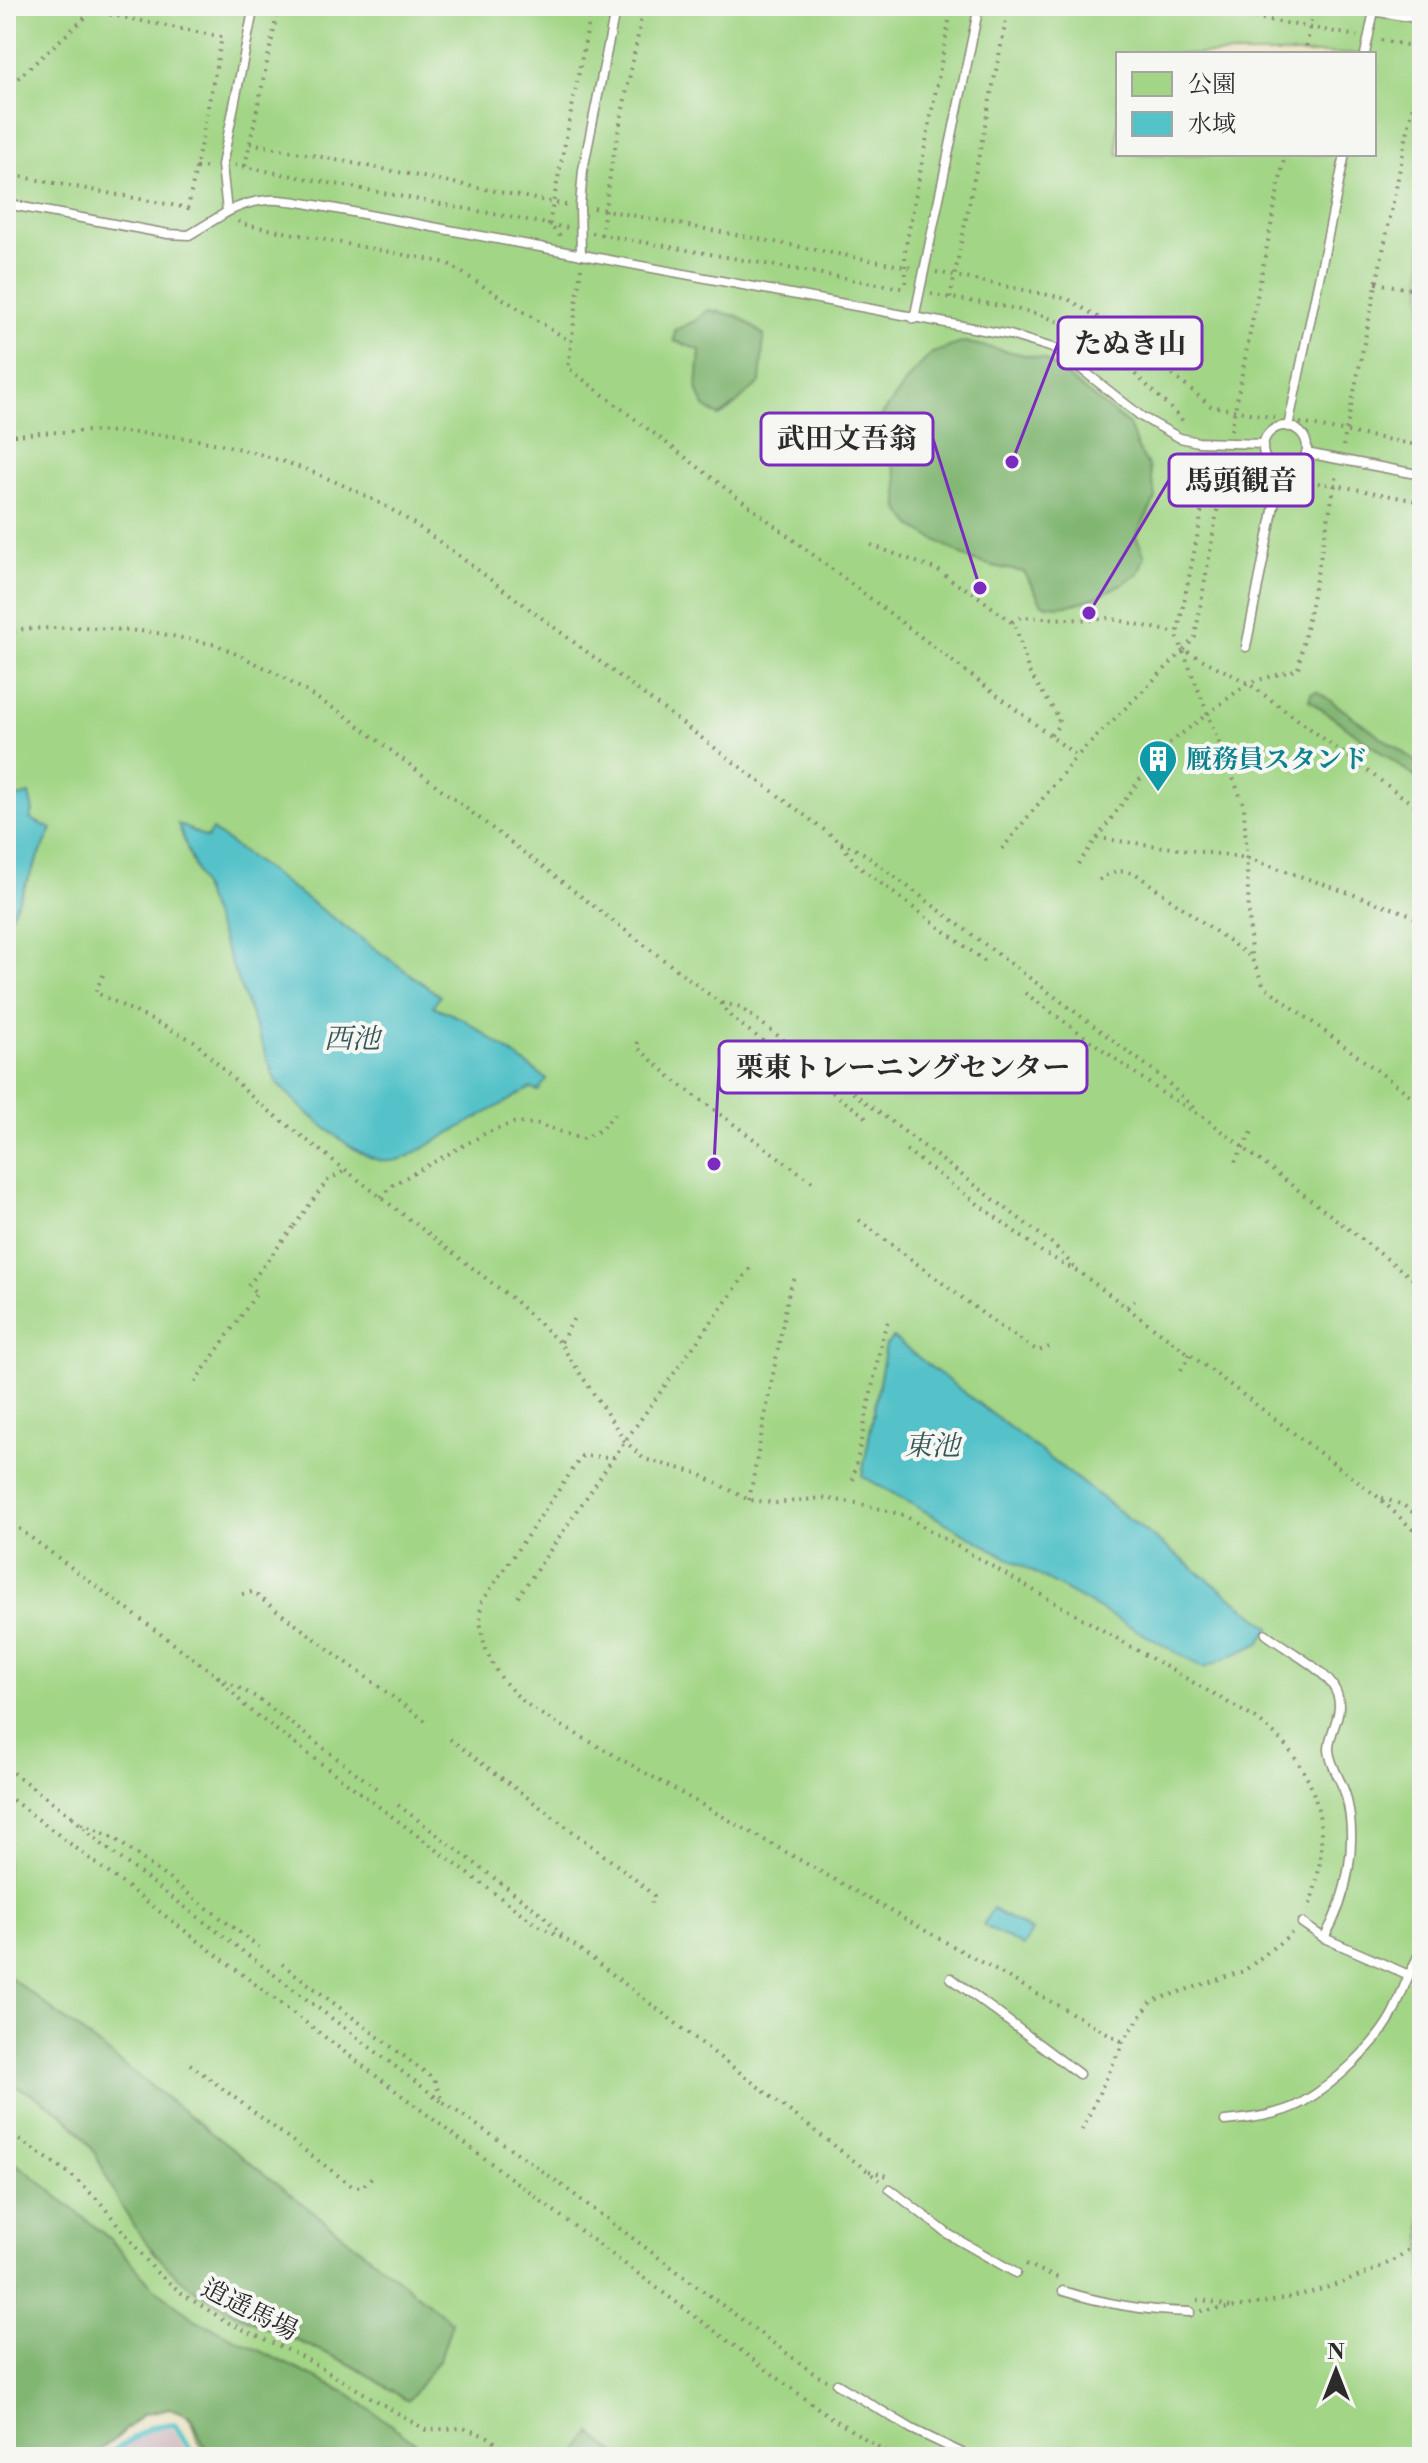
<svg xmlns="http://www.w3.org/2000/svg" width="1428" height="2463" font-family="'Libre Bodoni','Noto Serif JP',serif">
  <rect width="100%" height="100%" fill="#f6f6f2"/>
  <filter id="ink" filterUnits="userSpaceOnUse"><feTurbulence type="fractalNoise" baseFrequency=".0125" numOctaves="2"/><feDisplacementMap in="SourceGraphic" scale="16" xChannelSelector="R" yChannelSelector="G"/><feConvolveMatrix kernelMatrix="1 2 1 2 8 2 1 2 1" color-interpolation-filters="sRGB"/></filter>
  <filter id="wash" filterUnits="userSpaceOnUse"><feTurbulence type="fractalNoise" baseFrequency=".006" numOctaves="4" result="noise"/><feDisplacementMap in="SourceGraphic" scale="32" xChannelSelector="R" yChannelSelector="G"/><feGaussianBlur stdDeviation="1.8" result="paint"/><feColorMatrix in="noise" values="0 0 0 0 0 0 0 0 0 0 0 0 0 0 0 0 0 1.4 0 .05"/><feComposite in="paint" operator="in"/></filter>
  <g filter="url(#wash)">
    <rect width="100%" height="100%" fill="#eae3c4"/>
    <polygon fill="#d2bec4" points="170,2426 191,2457 109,2457 150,2430"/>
    <g fill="#a2d585" stroke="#668058" stroke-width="2" fill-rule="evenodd">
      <path d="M 6,6 L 1422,6 L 1422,2457 L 204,2457 L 193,2424 L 14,2179 L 6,2174 ZM 1118,54 L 1374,54 L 1374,154 L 1118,154 Z"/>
      <polygon points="6,2283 16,2289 10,2322 13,2350 6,2354"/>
    </g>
    <g fill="#81b672" stroke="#56704e" stroke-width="2">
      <path d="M 708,310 L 738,316 L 764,335 L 760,383 C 745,393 735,408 719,416 L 704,407 L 697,388 L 700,350 L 674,341 L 675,330 L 695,321 Z"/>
      <path d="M 964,342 L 1044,359 L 1129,425 L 1137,447 L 1149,467 L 1156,498 L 1136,536 L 1145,556 L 1137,575 C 1110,591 1074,612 1042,604 L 1024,572 L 1001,568 L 971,560 L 913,527 L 899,509 L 897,477 L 885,445 L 874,426 L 911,375 L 932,353 Z"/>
      <polygon points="1317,691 1422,766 1422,782 1309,700 1311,693"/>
      <path d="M 6,1974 L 320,2217 L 452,2322 L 441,2357 L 408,2401 C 387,2388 367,2373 345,2362 C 292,2336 233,2320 186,2283 C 159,2262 133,2228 117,2198 C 106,2178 99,2156 85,2138 C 66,2113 35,2094 6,2082 L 6,2040 L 17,2024 L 6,2018 Z"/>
      <polygon points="6,2157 28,2172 111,2240 153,2287 196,2320 349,2394 435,2457 209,2457 192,2417 170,2408 143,2414 118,2437 90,2457 6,2457 6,2354 13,2350 10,2322 16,2289 6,2283"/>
      <polygon points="591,2433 621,2457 573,2457"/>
    </g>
    <g fill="#54c2c9" stroke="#40767a" stroke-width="2">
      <polygon points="29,794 33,811 30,819 52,829 6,926 6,800"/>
      <path d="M 178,824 L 207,838 L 212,830 L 440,996 L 433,1006 L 465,1020 L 547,1079 L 538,1091 L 531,1088 L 409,1156 C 399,1160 390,1163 379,1160 C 351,1154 294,1103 276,1081 Z"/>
      <polygon points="893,1338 1270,1627 1260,1643 1204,1668 862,1476 886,1345"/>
      <polygon points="992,1909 1032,1931 1023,1947 983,1925"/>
    </g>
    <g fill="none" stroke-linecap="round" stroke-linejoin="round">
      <polyline stroke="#54c2c9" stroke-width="6" points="104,2457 151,2427 174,2424 195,2457"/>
    </g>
  </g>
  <g filter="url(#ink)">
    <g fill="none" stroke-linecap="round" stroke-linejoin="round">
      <defs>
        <g id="lane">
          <path d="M 254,6 L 222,165 L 227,212 C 260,195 280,199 315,205 L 1010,335 L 1056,349 L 1142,417 L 1180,438 L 1198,442 L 1263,444"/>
          <polyline points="1341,6 1422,19"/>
          <polyline points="1365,54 1375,6"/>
          <polyline points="6,204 168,234 189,235 227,212"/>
          <polyline points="581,255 580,206 583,170 616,6"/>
          <polyline points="914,319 979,6"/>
          <circle cx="1285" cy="448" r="22"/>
          <polyline points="1288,427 1345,154"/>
          <polyline points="1306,453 1422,475"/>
          <polyline points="1246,647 1281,470"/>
          <path d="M 1266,1634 C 1285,1649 1320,1666 1333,1686 C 1349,1710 1328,1730 1329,1750 C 1330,1766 1342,1781 1346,1796 C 1358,1842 1348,1897 1324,1938"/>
          <polyline points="1416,1802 1422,1815"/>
          <polyline points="1302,1923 1324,1938 1409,1975 1422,1948"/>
          <polyline points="951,1978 1079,2074"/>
          <path d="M 1225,2121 C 1250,2119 1281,2115 1303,2102 C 1334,2084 1375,2046 1392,2015 C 1399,2002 1403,1988 1409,1975"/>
          <polyline points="890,2189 948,2234 1016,2273"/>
          <path d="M 1063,2291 C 1105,2304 1146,2311 1190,2312"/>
          <polyline points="837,2384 912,2429 962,2453"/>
        </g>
      </defs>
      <use href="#lane" stroke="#8a8778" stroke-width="11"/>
      <g stroke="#8a8778" stroke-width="4" stroke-dasharray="2 6" stroke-linecap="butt">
        <polyline points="1191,6 1357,36"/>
        <polyline points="1381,40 1422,48"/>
        <polyline points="1305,54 1314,6"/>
        <polyline points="6,89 98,6"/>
        <polyline points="250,143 566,205"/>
        <polyline points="235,165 568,228"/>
        <polyline points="245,166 279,6"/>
        <polyline points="196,168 210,167"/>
        <polyline points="6,174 188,208 222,37 92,11"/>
        <polyline points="594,208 912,268"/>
        <polyline points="238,221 242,224 447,263 571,342"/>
        <polyline points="592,233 906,289"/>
        <polyline points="601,235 611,168 644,6"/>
        <polyline points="560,236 549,224 592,6"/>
        <polyline points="581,268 568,368 1077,756 1184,650 1248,683 1422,811"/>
        <polyline points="936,272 1068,299 1109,324 1211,406 1276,418"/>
        <polyline points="906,283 905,251 952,6"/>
        <polyline points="1376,283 1422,291"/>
        <path d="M 931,294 C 971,303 1018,305 1057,321 C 1101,338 1152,389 1186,424"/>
        <polyline points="950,298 1009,6"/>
        <polyline points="1300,423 1422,446"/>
        <polyline points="1231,430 1285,154"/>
        <path d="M 6,436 C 148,421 269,441 394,511 C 416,524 438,541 459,556 L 839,841 L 858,866 L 987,963"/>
        <polyline points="1343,446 1422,61"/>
        <polyline points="1201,456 1204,487 1200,523 1177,636 1244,806 1251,957 1264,986 1422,1104"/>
        <polyline points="1204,471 1265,477"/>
        <polyline points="1294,481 1335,485 1422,502"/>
        <polyline points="871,545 938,570 956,584 971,591 1015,625 1029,672 1059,718 1058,726 1050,736"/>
        <polyline points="1012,622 1021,617 1093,620 1108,618 1177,633"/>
        <polyline points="6,634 23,629 83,627 152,632 217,645 274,672 346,716 720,1003 732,1018 870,1120"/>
        <polyline points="1184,650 1195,637 1227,455"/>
        <polyline points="1097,838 1248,858 1409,914 1422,922"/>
        <polyline points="841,842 863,853 1162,1077 1197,1111"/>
        <polyline points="1002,849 1077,756"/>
        <polyline points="1078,864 1163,748 1248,683 1298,669 1337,474"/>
        <path d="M 1099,880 C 1112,870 1120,870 1136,874 L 1251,957"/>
        <path d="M 103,975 L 95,992 L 194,1041 L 255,1100 L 514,1300 L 560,1343 L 625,1441 L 644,1459 L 697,1473 L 749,1500 L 777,1503 L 822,1498 L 857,1503 L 903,1515 L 1255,1718 C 1322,1767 1335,1835 1308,1910"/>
        <polyline points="1025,993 1161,1092 1205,1118 1422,1286"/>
        <polyline points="722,1003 740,1007 1054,1245 1075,1268"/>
        <polyline points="638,1042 637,1047 675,1081 815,1184"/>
        <polyline points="906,1150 1042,1252 1079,1272 1196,1359 1378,1497 1422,1538"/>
        <polyline points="1235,1162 1253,1130"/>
        <polyline points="381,1197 394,1184 488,1132 513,1123 538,1124 582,1139 599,1131 615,1114"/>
        <polyline points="859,1220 998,1325 1038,1351 1049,1347"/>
        <polyline points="294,1226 327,1181 346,1170"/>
        <polyline points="1127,1307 1137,1299"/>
        <polyline points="561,1342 575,1316"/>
        <polyline points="1181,1370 1190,1354"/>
        <polyline points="195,1382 257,1293 248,1286 294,1226"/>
        <path d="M 614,1457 L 582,1456 L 481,1603 C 476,1651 501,1687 539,1713 L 1123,2042"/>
        <polyline points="853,1480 883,1334 889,1319"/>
        <polyline points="1382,1498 1403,1505 1422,1519"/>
        <polyline points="749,1500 789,1291 795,1278"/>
        <polyline points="6,1519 217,1676 256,1697 380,1791"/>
        <polyline points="242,1594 252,1592 428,1723"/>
        <polyline points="518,1597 625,1441 751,1267"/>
        <polyline points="217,1676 247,1708 537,1925 573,1944 879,2180"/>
        <polyline points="450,1739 630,1875 654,1896 651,1903"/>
        <polyline points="6,1768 74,1818"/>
        <polyline points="6,1795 562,2217 830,2417 895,2457"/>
        <polyline points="398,1805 543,1915 564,1938"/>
        <polyline points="72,1817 104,1846 441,2101"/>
        <polyline points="81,1824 113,1837 259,1947"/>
        <polyline points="282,1964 434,2079 442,2101 536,2166 816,2375 827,2380"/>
        <polyline points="6,2030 8,2031"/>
        <polyline points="190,2064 352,2186 362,2187 374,2175"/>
        <polyline points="1082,2130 1126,2036 1152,2001 1244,1971 1292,1933"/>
        <polyline points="6,2131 69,2173 99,2201 155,2271 184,2295 229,2323 301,2356 426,2430 463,2428 488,2437 514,2457"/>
        <polyline points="869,2171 888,2176"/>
        <polyline points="1026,2264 1058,2278"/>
        <polyline points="1197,2300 1209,2301 1234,2308"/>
        <path d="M 1201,2311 C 1263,2305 1329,2293 1386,2264 C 1399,2258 1410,2248 1422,2240"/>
      </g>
      <use href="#lane" stroke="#fff" stroke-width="8"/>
    </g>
  </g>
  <defs>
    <symbol id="building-pin" viewBox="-11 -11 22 30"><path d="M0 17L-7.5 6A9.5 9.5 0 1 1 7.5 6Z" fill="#0f9aa8" stroke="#f6f6f2"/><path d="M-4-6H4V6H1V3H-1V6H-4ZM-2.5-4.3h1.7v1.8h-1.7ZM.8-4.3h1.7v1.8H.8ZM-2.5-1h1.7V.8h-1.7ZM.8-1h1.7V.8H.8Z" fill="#fff"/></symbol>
  </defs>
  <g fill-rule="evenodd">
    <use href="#building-pin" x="1136" y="737" width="44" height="60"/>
  </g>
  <g text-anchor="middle" stroke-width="8" stroke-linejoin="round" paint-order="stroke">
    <g font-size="26" font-weight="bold" fill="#0d838f" stroke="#f6f6f2" text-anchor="start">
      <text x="1186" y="768">厩務員スタンド</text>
    </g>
    <g font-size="26" fill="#2b2b2b" stroke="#f6f6f2">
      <text transform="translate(250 2309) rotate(27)" y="9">逍遥馬場</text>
    </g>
    <g font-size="28" font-style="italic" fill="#37585a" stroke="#f6f6f2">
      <text x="352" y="1048">西池</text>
      <text x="932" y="1455">東池</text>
    </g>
  </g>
  <path fill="none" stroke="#7b2cbf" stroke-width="3" d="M1012 462L1058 343M980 588L933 439M1089 613L1169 480M714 1164L719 1067"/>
  <g fill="#7b2cbf" stroke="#f6f6f2" stroke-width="3">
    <circle cx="1012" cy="462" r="8"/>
    <circle cx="980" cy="588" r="8"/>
    <circle cx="1089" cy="613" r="8"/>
    <circle cx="714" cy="1164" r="8"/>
  </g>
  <g fill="#f6f6f2" stroke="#7b2cbf" stroke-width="3">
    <rect x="1058" y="317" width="144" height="52" rx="8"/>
    <rect x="761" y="413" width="172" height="52" rx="8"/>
    <rect x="1169" y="454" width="144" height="52" rx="8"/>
    <rect x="719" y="1041" width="368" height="52" rx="8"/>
  </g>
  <g font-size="28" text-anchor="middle" font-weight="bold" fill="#2b2b2b">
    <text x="1130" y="353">たぬき山</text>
    <text x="847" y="448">武田文吾翁</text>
    <text x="1241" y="490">馬頭観音</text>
    <text x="903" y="1077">栗東トレーニングセンター</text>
  </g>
  <rect width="1428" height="2463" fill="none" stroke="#f6f6f2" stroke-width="32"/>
  <rect x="1116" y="52" width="260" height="104" fill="#f6f6f2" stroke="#a5a5a2" stroke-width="2"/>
  <rect x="1132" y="72" width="40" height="24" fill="#a2d585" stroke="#a5a5a2" stroke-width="2"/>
  <text x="1188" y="92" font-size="24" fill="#2b2b2b">公園</text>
  <rect x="1132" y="112" width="40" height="24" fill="#54c2c9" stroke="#a5a5a2" stroke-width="2"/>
  <text x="1188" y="132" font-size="24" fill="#2b2b2b">水域</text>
  <g transform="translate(1336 2371)" stroke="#f6f6f2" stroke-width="6" paint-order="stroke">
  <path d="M0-6L14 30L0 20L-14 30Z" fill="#2b2b2b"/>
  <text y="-12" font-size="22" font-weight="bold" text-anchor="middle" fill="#2b2b2b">N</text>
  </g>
</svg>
